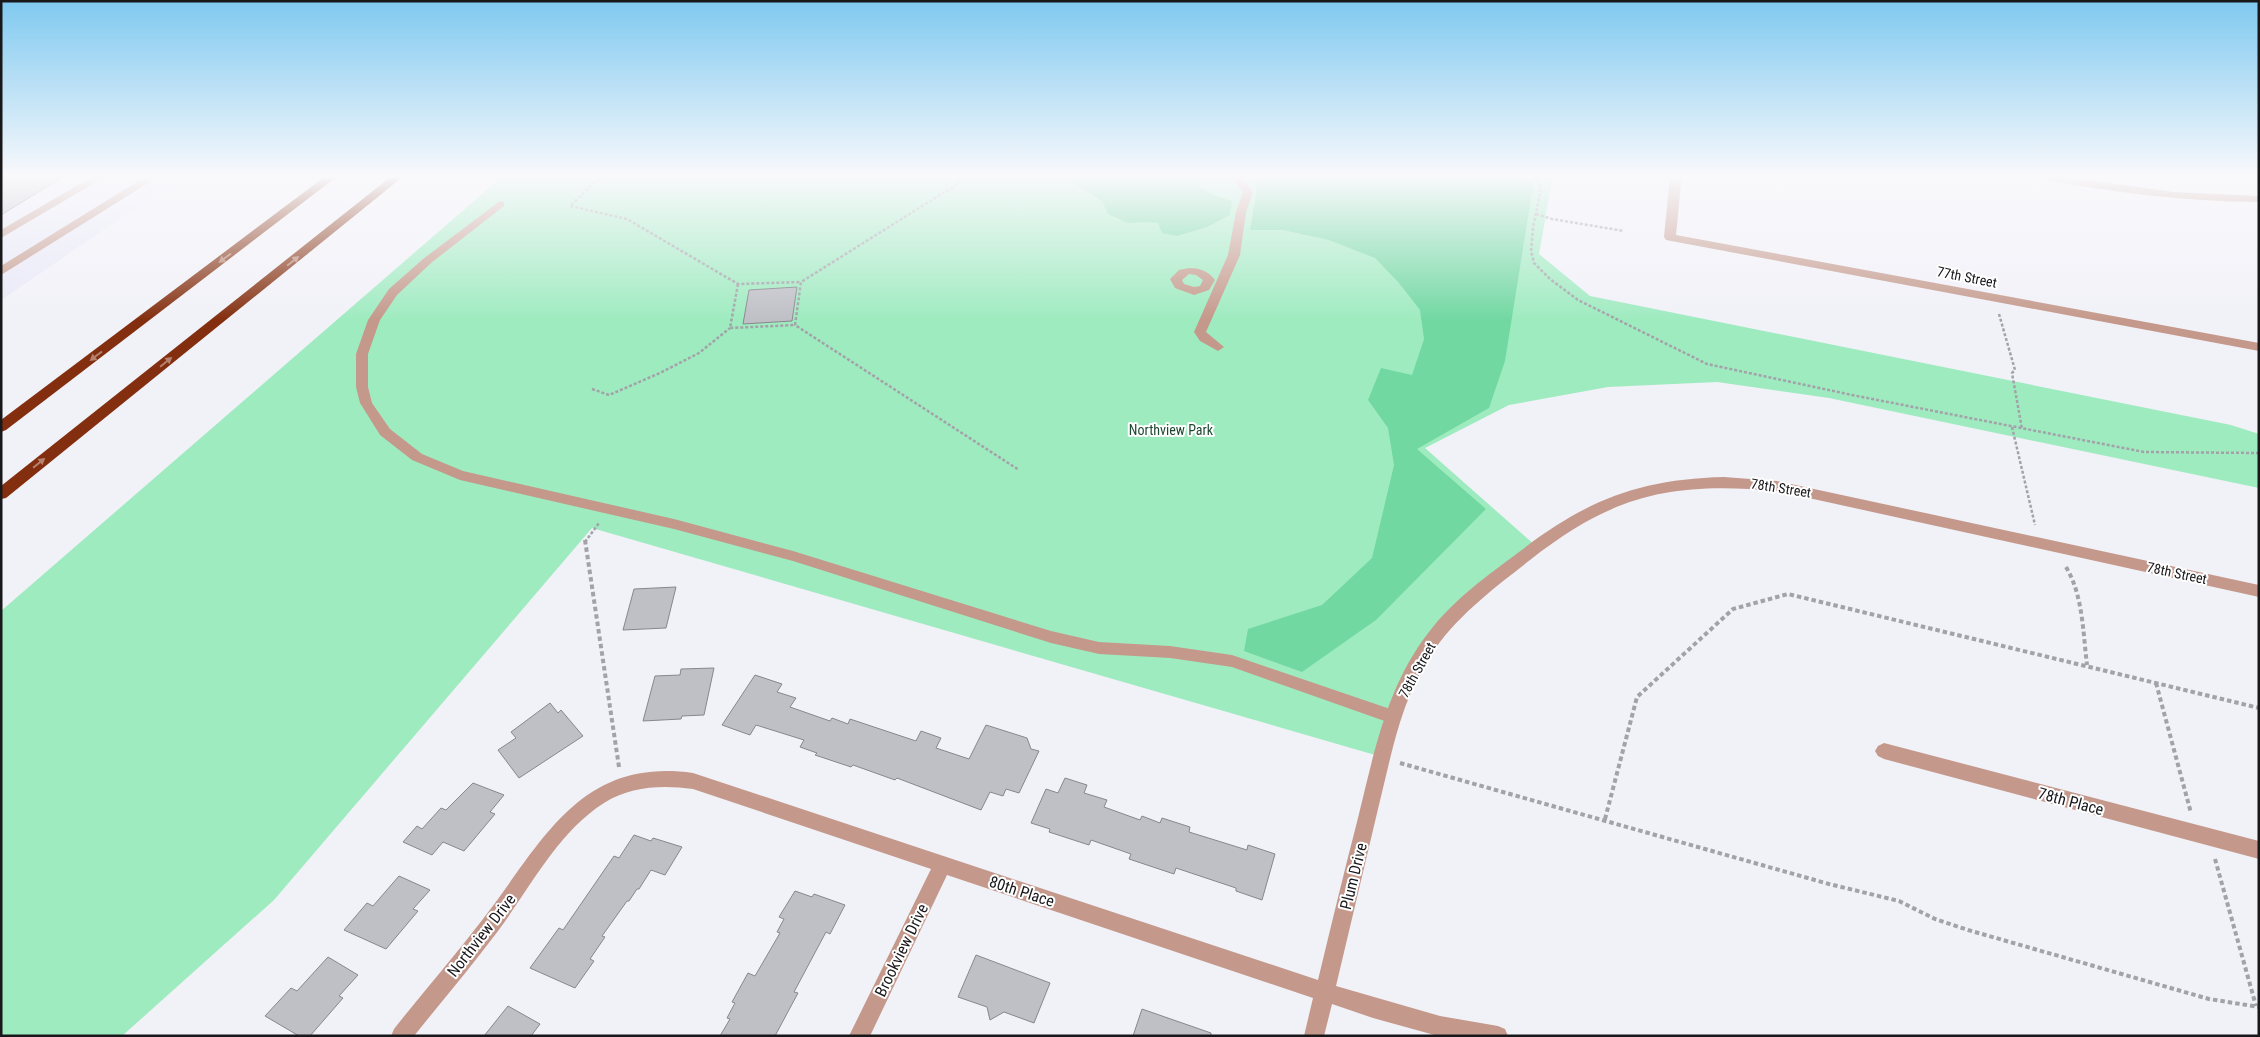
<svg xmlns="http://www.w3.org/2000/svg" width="2260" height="1037" font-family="'Roboto Condensed',sans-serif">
  <rect width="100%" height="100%" fill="#f1f1f8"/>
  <polygon fill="#e9e8f7" points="1,175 184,175 1,300"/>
  <polygon fill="#9febc0" points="504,175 1553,175 1539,254 1590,296 2231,425 2259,434 2259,488 1829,398 1717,382 1608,387 1509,405 1425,448 1537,547 1424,651 1382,757 592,528 274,900 122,1036 1,1036 1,611"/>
  <g fill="#72d8a2">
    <polygon points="1061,175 1198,175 1200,187 1213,195 1232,201 1230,215 1207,227 1177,236 1162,233 1158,223 1147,222 1128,223 1108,214 1102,201"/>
    <polygon points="1248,175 1527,175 1533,186 1505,361 1489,408 1417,449 1486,509 1376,620 1302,672 1244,651 1248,629 1322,605 1372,558 1394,465 1388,428 1368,400 1381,368 1412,375 1424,339 1420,310 1399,283 1375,258 1329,240 1283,230 1250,230 1257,189"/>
  </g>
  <g fill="#bfbfc6" stroke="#87878d">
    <polygon points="1,175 66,175 1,215"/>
    <polygon points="797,287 792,321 743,324 749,290"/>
    <polygon points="676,587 666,628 623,630 634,589"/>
    <polygon points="714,668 704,715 682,716 681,719 643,721 655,676 680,675 681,669"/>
    <polygon points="755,675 782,684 777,692 796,698 790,707 830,721 832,718 848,724 850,719 916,741 921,731 941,738 936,748 969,759 986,725 1027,738 1031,749 1039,751 1019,793 1006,789 1003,796 990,792 981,810 897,778 895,780 853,765 851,767 815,755 817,753 800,747 804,740 756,725 750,735 722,725"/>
    <polygon points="550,703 558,713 561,710 583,736 519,778 498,750 516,738 511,732"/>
    <polygon points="1065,778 1087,785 1084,793 1107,800 1104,807 1140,820 1142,816 1160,823 1162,818 1190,827 1189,832 1247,850 1248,845 1275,854 1262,900 1236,891 1236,888 1176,868 1174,874 1129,859 1131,854 1091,840 1089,845 1049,832 1050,829 1031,823 1046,789 1058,793"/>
    <polygon points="473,783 504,795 490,812 495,814 464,851 443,842 432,855 403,842 417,826 422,829 441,808 446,810"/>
    <polygon points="634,835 651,841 653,838 682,847 665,875 651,870 639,889 637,889 629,901 627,901 602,936 605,937 590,959 594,961 575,988 530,968 559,928 563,930 614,856 619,858"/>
    <polygon points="399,876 430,890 413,909 418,911 386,949 344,930 367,903 373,906"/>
    <polygon points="795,891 812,897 814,894 845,905 830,934 826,932 794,992 798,993 775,1036 720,1036 730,1019 727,1018 735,1003 732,1002 748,973 755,976 780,933 777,932 784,919 779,917"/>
    <polygon points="976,955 1050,983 1034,1023 1004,1012 990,1020 987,1007 958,997"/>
    <polygon points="328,957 358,975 339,996 343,998 310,1036 299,1036 265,1016 291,988 297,991"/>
    <polygon points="508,1006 540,1024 531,1036 484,1036"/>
    <polygon points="1142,1009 1211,1033 1211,1036 1133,1036"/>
  </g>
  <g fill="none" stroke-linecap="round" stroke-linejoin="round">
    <g stroke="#a2a2a8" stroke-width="2.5" stroke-dasharray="3 2" stroke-linecap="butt">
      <polyline points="602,175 570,206 627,219 738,284 801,282"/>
      <polyline points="958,175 959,183 801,282 795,325 1019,470"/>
      <polyline points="1535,175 1541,188 1533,228 1531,251 1534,263 1550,279 1578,300 1707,364 1852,395 2144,452 2259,453"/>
      <polyline points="1536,214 1552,219 1624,231"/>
      <polyline points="738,284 730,328 795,325"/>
      <polyline points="1999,314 2015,370 2012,373 2022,429"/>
      <polyline points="592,389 609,395 660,373 699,353 730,328"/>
      <polyline points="2012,427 2035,525"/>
      <polyline points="585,542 599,523"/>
    </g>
    <g stroke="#a2a2a8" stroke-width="4" stroke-dasharray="4.5 3" stroke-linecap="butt">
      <polyline points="585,540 619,767"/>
      <path d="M 2066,567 C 2083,595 2083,633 2087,665"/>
      <polyline points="2156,683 2191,813"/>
      <polyline points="1400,763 1829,884 1899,901 1935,919 1968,930 2209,999 2259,1007"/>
      <polyline points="1605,819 1637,697 1733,609 1788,594 2259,708"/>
      <polyline points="2215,859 2256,1006"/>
    </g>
    <g fill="#c4998b" fill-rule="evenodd">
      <polygon points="95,175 108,175 1,238 1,230"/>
      <polygon points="1229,175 1240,175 1253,192 1246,212 1240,255 1206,332 1224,347 1218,351 1200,341 1194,332 1228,255 1236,212 1243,192"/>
      <polygon points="500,201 504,202 504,206 431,263 397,295 380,320 368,354 368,387 372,403 390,429 422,454 463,471 674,519 793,551 1051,631 1099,642 1170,646 1232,655 1399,712 1401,717 1399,722 1393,724 1232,667 1170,658 1099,654 1051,643 793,561 674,529 460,480 412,460 380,435 360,403 356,387 356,354 368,320 389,289 423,259"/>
      <path d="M 1189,268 C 1200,268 1208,271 1215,280 L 1209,290 L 1194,295 L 1175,288 L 1170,279 L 1179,270 ZM 1189,274 L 1196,275 L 1203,280 L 1200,286 L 1194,287 L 1184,284 L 1182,280 Z"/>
    </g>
    <g fill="#c4998b" fill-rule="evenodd">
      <polygon points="148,175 161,175 1,275 1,266"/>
      <polygon points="1670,175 1682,175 1676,235 2259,343 2259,351 1666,240 1664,237"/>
      <path d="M 2027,175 L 2053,175 L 2173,192 L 2259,196 L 2259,202 C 2182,202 2107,191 2032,178 Z"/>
      <path d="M 1724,477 L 1777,481 L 2259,585 L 2259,597 L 1777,491 C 1672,482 1614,494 1530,560 C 1493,589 1456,616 1430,656 C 1400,702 1391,757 1378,809 C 1364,868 1350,927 1336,986 L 1440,1016 L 1498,1026 L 1505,1029 L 1508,1036 L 1438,1036 L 1373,1018 L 1332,1004 L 1324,1036 L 1304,1036 L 1313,998 L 947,875 L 870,1036 L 849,1036 L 931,869 L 693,789 C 662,785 631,786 604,803 C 558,832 530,888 498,931 C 471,967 442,1001 414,1036 L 391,1036 L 394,1029 C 423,992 454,957 483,919 C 542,843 579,757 693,773 L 1318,980 C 1331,926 1344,872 1358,818 C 1374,753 1387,685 1429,632 C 1454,599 1487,576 1519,552 C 1586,500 1640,479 1724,477 Z"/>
      <polygon points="1884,743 2259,841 2259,859 1884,759 1878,756 1875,751 1878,746"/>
    </g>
    <g fill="#832f0f" fill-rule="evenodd">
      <polygon points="327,175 339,175 6,430 1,432 1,420"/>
      <polygon points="393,175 405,175 6,498 1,499 1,486"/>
    </g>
  </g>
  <defs><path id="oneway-solid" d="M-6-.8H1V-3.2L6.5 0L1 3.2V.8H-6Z" transform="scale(1.25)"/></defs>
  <g fill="#b5826f">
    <use href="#oneway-solid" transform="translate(225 258) rotate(143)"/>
    <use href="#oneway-solid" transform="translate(293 261) rotate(-39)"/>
    <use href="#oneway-solid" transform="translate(96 356) rotate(143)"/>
    <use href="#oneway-solid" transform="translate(166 362) rotate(-39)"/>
    <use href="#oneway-solid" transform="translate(39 463) rotate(-39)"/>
  </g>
  <linearGradient id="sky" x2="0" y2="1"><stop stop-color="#7fc9f0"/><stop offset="0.55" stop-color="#f9f9fc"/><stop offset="1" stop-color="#f9f9fc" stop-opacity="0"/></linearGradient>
  <rect width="2260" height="320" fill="url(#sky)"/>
  <g text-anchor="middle" stroke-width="4" stroke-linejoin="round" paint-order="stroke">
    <g font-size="14" fill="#18181b" stroke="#fff">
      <text transform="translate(1967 277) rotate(11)" y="5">77th Street</text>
      <text transform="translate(1781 488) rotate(9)" y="5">78th Street</text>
      <text transform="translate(2177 573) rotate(12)" y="5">78th Street</text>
      <text transform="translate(1417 670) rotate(-61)" y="5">78th Street</text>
    </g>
    <g font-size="14" fill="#1e4832" stroke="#fff">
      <text x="1171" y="435">Northview Park</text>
    </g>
    <g font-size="16" fill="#18181b" stroke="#fff">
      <text transform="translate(2071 801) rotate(15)" y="6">78th Place</text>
      <text transform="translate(1353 876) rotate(-76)" y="6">Plum Drive</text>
      <text transform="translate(1022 891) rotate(18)" y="6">80th Place</text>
      <text transform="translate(481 935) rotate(-52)" y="6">Northview Drive</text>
      <text transform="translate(901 950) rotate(-64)" y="6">Brookview Drive</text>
    </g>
  </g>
  <rect width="2260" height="1037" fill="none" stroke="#18181b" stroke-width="5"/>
</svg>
